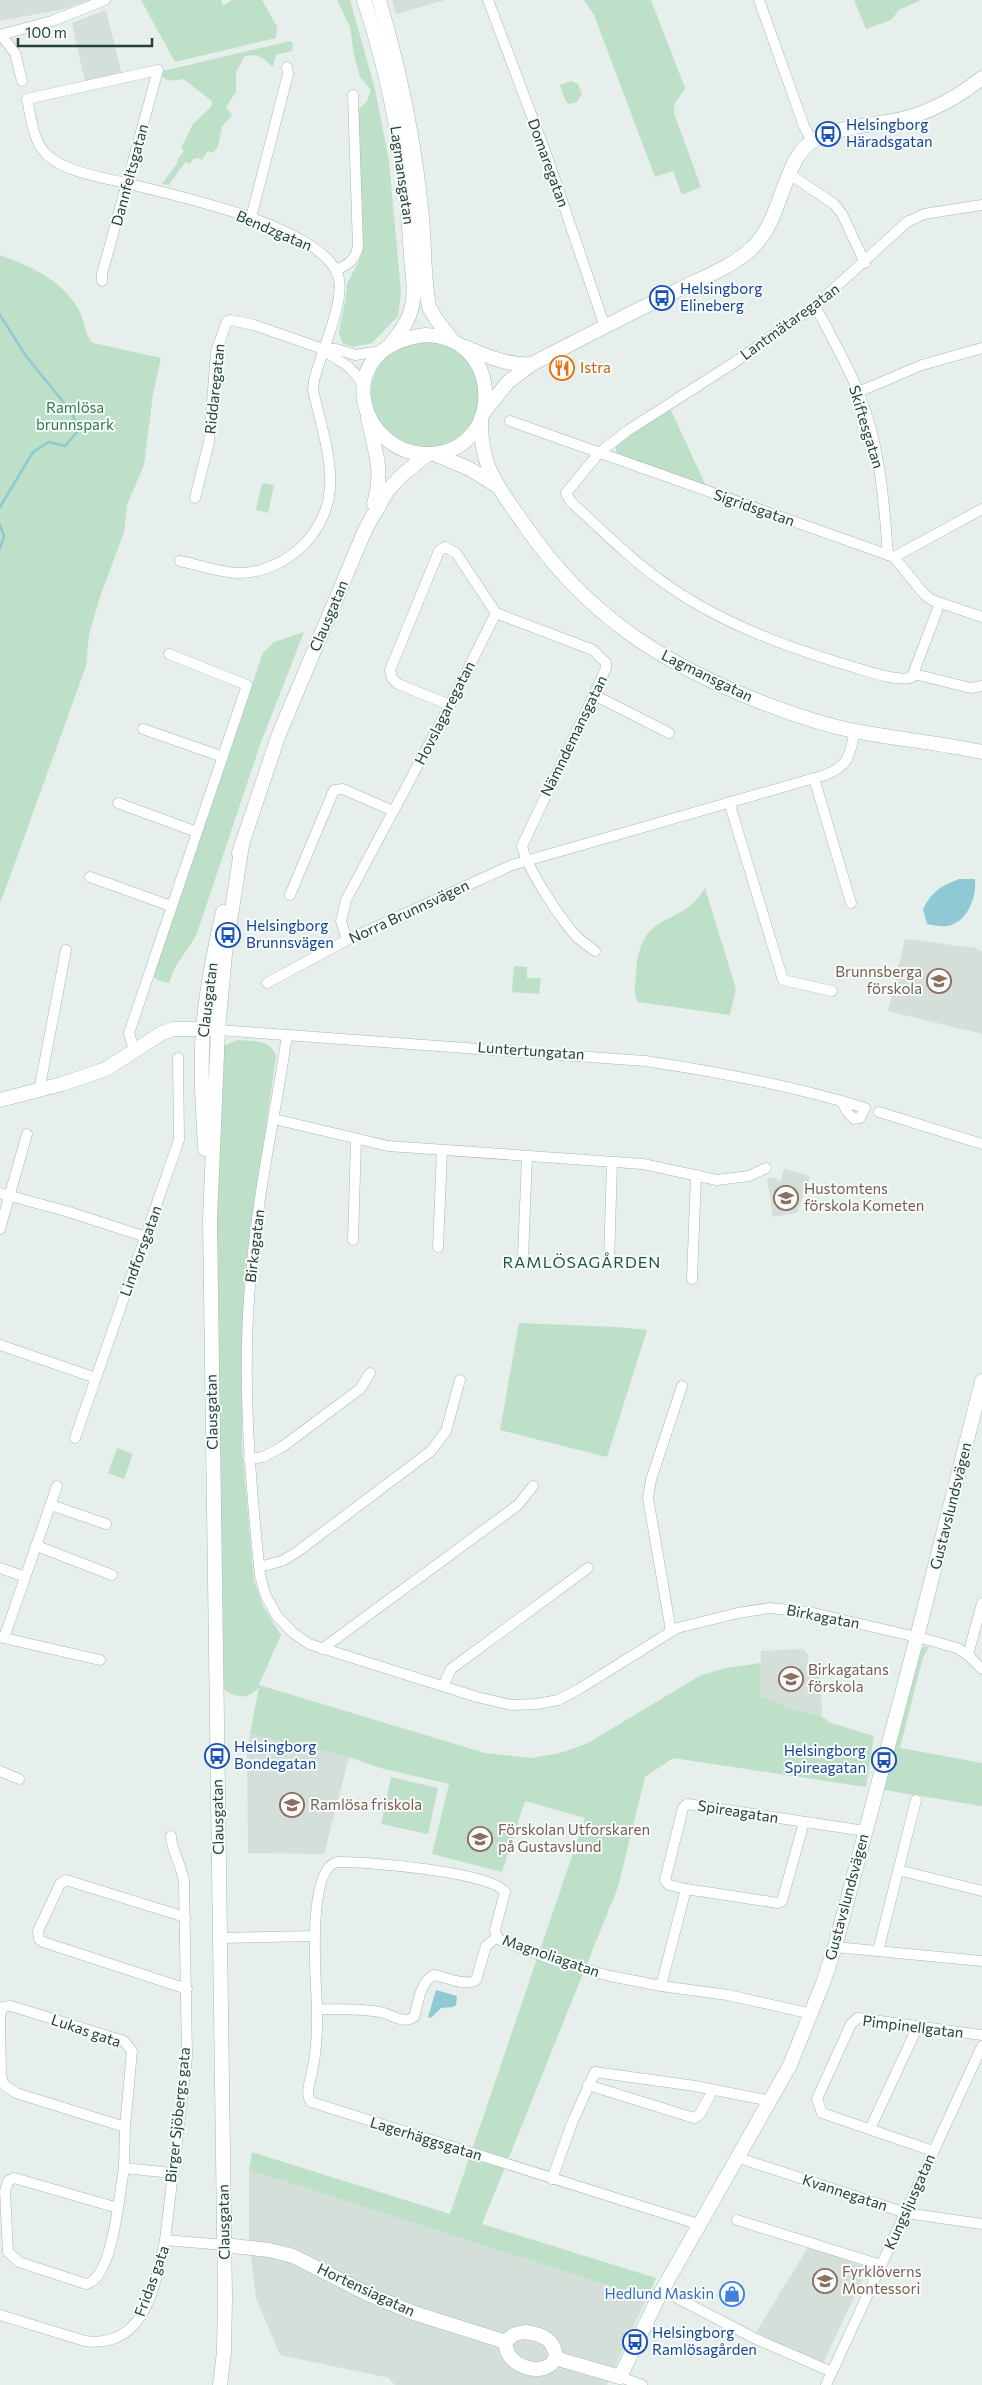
<svg xmlns="http://www.w3.org/2000/svg" width="982" height="2385" font-family="Commissioner,sans-serif">
  <rect width="100%" height="100%" fill="#e6efeb"/>
  <g fill="#d4dfda">
    <polygon points="0,0 88,0 64,9 0,21"/>
    <polygon points="392,0 445,0 396,14"/>
    <polygon points="106,10 122,75 85,82 72,23"/>
    <polygon points="905,939 976,948 982,952 982,1034 888,1011"/>
    <polygon points="784,1169 810,1176 797,1213 773,1217 767,1178 775,1177 778,1182 781,1180"/>
    <polygon points="803,1649 809,1656 806,1669 820,1673 822,1708 821,1716 796,1710 760,1696 761,1651"/>
    <polygon points="250,1734 349,1757 324,1854 248,1853 247,1752"/>
    <polygon points="249,2170 647,2298 607,2385 395,2385 389,2378 280,2355 256,2298 249,2239"/>
    <polygon points="809,2246 868,2268 823,2363 756,2332"/>
  </g>
  <g fill="#bfe0c8">
    <polygon points="141,0 221,0 223,6 232,0 262,0 277,27 276,38 175,62"/>
    <polygon points="337,0 350,0 375,89 389,161 401,292 398,316 372,343 353,347 343,344 339,334 340,326 345,303 347,284 360,259 362,249 358,110 367,101 371,90 360,77 354,55 350,27"/>
    <path d="M 584,0 L 651,0 L 685,88 C 680,98 673,101 674,113 L 701,187 L 682,195 L 673,171 L 655,177 L 594,15 Z"/>
    <polygon points="854,0 921,0 899,10 891,20 866,29"/>
    <path d="M 290,41 L 293,43 L 292,51 L 276,55 L 273,67 C 263,58 259,53 245,56 L 236,72 L 236,92 L 226,107 L 232,115 L 222,127 L 218,146 L 213,153 L 208,151 L 202,160 L 198,158 L 193,159 L 190,164 L 185,162 L 169,185 L 162,184 L 178,162 L 177,160 L 184,151 L 181,148 L 193,124 L 211,107 L 212,101 L 183,79 C 175,80 168,83 162,76 L 163,71 Z"/>
    <polygon points="571,81 578,84 582,94 577,102 570,104 566,102 560,85"/>
    <path d="M 0,255 C 32,267 63,280 80,312 C 85,322 84,335 93,343 L 161,358 L 153,394 L 144,465 L 127,505 L 124,532 L 99,600 L 89,635 L 86,666 L 0,904 Z"/>
    <circle cx="425" cy="394" r="54"/>
    <polygon points="670,408 706,486 618,455 616,452 616,443"/>
    <polygon points="262,483 274,485 268,513 256,510"/>
    <path d="M 304,632 L 260,745 L 196,936 L 174,969 L 169,983 C 162,982 156,980 152,975 L 263,653 L 274,642 Z"/>
    <path d="M 705,888 L 736,989 L 730,1015 L 638,1002 C 633,995 635,984 636,976 C 639,906 680,931 705,888 Z"/>
    <polygon points="514,966 527,967 527,978 541,978 539,994 512,992"/>
    <path d="M 237,1040 C 252,1041 271,1039 276,1056 L 244,1283 L 242,1448 L 254,1581 L 263,1606 L 281,1635 L 259,1685 L 485,1753 L 531,1758 L 560,1753 L 586,1744 L 701,1675 L 726,1668 L 761,1663 L 760,1696 L 796,1710 L 821,1716 L 831,1723 L 874,1736 L 866,1787 L 673,1758 L 645,1777 L 618,1887 L 482,2224 L 656,2278 L 647,2298 L 249,2170 L 252,2152 L 450,2214 L 585,1818 L 525,1801 L 502,1872 L 432,1854 L 449,1784 L 380,1768 L 349,1757 L 250,1734 L 259,1687 C 249,1699 236,1699 224,1689 L 216,1236 L 223,1046 Z"/>
    <polygon points="519,1323 617,1327 647,1330 607,1457 500,1430"/>
    <polygon points="117,1448 133,1454 124,1479 108,1473"/>
    <polygon points="925,1646 929,1647 923,1657 900,1748 982,1763 982,1806 884,1790 922,1648"/>
    <polygon points="391,1777 438,1788 428,1834 381,1824"/>
  </g>
  <g fill="#8ec9d4">
    <path d="M 959,879 L 975,879 C 977,897 967,923 947,926 C 941,927 933,925 927,924 L 923,909 C 933,891 939,887 959,879 Z"/>
    <polygon points="436,1990 457,1996 456,2005 453,2007 441,2008 431,2018 428,2017"/>
  </g>
  <g fill="none" stroke-linecap="round" stroke-linejoin="round">
    <g stroke="#8ec9d4" stroke-width="2.5">
      <polyline points="0,315 26,356 73,414 77,432 65,446 49,442 33,452 0,507"/>
      <polyline points="0,525 4,536 0,549"/>
    </g>
    <defs>
      <g id="street">
        <polyline points="488,0 548,159 605,327"/>
        <polyline points="759,0 804,126 812,141"/>
        <polyline points="0,35 52,21 105,0"/>
        <polyline points="1,35 15,53 22,81"/>
        <polyline points="788,173 834,204 842,214 865,263"/>
        <polyline points="251,218 288,74 287,67"/>
        <path d="M 336,270 C 348,265 355,260 358,247 L 353,95"/>
        <path d="M 102,281 L 102,274 L 158,70 L 27,99 C 31,117 33,142 47,155 C 66,172 97,176 121,182 C 168,194 328,226 339,279 C 344,305 320,354 314,381 L 313,390 C 320,422 332,456 330,488 C 327,535 283,574 237,573 C 218,572 199,565 180,561"/>
        <path d="M 815,306 C 830,334 846,362 858,391 C 880,443 884,500 888,555"/>
        <path d="M 323,349 C 341,365 349,361 363,385"/>
        <polyline points="858,392 922,365 982,348"/>
        <polyline points="510,421 894,557 924,594 932,600 982,617"/>
        <polyline points="195,498 209,442 216,352 227,321 231,320 254,325 323,349 336,349 355,355 382,351"/>
        <polyline points="894,557 982,509"/>
        <path d="M 940,603 L 912,677 C 900,683 867,671 853,667 C 787,647 719,623 663,582 C 630,559 601,529 571,502 L 566,493 L 599,453 L 627,431 L 735,362 L 815,306 L 907,222 L 924,214 L 982,205"/>
        <polyline points="914,674 971,688 982,686"/>
        <polyline points="594,695 669,733"/>
        <path d="M 450,705 L 398,684 L 392,678 L 390,670 L 439,551 L 445,547 L 456,553 L 496,613 L 593,650 L 606,663 L 606,668 L 594,695 L 522,846 C 527,869 560,918 576,936 C 582,942 589,946 595,951"/>
        <polyline points="143,729 223,757"/>
        <polyline points="814,778 851,903"/>
        <polyline points="729,802 783,980 832,991"/>
        <polyline points="118,803 197,832"/>
        <polyline points="90,877 171,906"/>
        <polyline points="290,895 334,790 343,789 393,811"/>
        <polyline points="347,940 341,921 346,900 450,705 496,613"/>
        <path d="M 267,983 L 347,940 L 512,865 L 825,775 C 850,765 849,756 855,731"/>
        <path d="M 218,1030 L 645,1061 C 720,1072 793,1086 865,1108 L 860,1118 L 854,1119 L 848,1113 L 841,1101"/>
        <path d="M 287,1035 C 275,1118 256,1201 250,1285 C 242,1382 250,1479 260,1575 L 265,1594 L 277,1616 L 292,1632 L 309,1644 L 477,1697 L 511,1705 L 537,1704 L 558,1700 L 579,1689 L 677,1628 L 738,1613 L 770,1608 L 809,1612 L 925,1639 L 957,1648 L 968,1655 L 982,1669"/>
        <polyline points="134,1050 129,1033 247,685 169,654"/>
        <polyline points="39,1091 66,950"/>
        <polyline points="879,1112 982,1144"/>
        <polyline points="274,1119 388,1146 643,1164 717,1180 749,1176 766,1168"/>
        <polyline points="0,1193 69,1212 146,1237"/>
        <polyline points="0,1229 27,1134"/>
        <polyline points="353,1240 356,1140"/>
        <polyline points="438,1247 442,1151"/>
        <polyline points="523,1257 527,1157"/>
        <polyline points="609,1262 612,1162"/>
        <polyline points="692,1279 696,1175"/>
        <polyline points="0,1345 96,1378"/>
        <polyline points="75,1438 179,1140 178,1058"/>
        <polyline points="249,1459 263,1457 282,1447 360,1389 370,1373"/>
        <polyline points="51,1505 106,1524"/>
        <polyline points="37,1546 112,1575"/>
        <polyline points="259,1567 282,1561 297,1552 431,1451 446,1431 460,1380"/>
        <polyline points="0,1568 25,1577"/>
        <polyline points="671,1631 648,1498 651,1480 682,1386"/>
        <polyline points="0,1637 100,1660"/>
        <polyline points="4,1638 57,1486"/>
        <polyline points="322,1649 518,1505 533,1486"/>
        <polyline points="968,1655 982,1603"/>
        <polyline points="443,1686 451,1669 588,1568"/>
        <polyline points="0,1771 19,1779"/>
        <polyline points="898,1870 982,1891"/>
        <polyline points="686,1889 778,1903 782,1901 804,1822"/>
        <polyline points="185,1917 66,1880 60,1884 38,1931 39,1939 43,1942 187,1989"/>
        <polyline points="221,1938 314,1936"/>
        <polyline points="835,1947 982,1961"/>
        <polyline points="878,1951 916,1800"/>
        <polyline points="661,1986 686,1889 669,1885 665,1880 683,1808 687,1804 865,1831"/>
        <path d="M 318,2009 C 339,2010 364,2008 384,2013 C 394,2016 404,2024 414,2017 C 418,2003 420,1982 434,1975 C 445,1977 466,1987 476,1980 L 486,1946 L 497,1937"/>
        <polyline points="588,2085 694,2118 700,2114 713,2090"/>
        <polyline points="125,2127 16,2093 4,2085 1,2076 0,2015 3,2007 11,2006 124,2041 132,2051 125,2127 124,2168 172,2173"/>
        <polyline points="870,2129 917,2028"/>
        <polyline points="933,2151 822,2113 817,2099 851,2024 858,2018 982,2035"/>
        <polyline points="739,2158 906,2213 982,2224"/>
        <polyline points="552,2179 572,2123 595,2072 695,2086 771,2101"/>
        <path d="M 118,2208 C 115,2227 107,2280 86,2284 L 19,2262 L 8,2252 L 5,2191 L 8,2181 L 14,2178 L 118,2208 L 124,2168"/>
        <polyline points="737,2220 881,2265"/>
        <path d="M 701,2225 L 311,2102 C 305,2093 310,2082 312,2072 C 318,2045 318,2017 316,1988 C 315,1964 309,1869 337,1862 C 363,1861 492,1872 505,1892 L 495,1930 L 497,1937 L 500,1940 L 556,1961 L 610,1976 L 661,1986 L 728,1995 L 812,2014"/>
        <path d="M 165,2240 L 187,2057 L 184,1882 C 182,1865 171,1850 171,1836"/>
        <polyline points="677,2298 756,2339 832,2372"/>
        <path d="M 0,2315 L 85,2341 C 146,2349 155,2284 165,2240 L 224,2245"/>
        <polyline points="620,2377 642,2385"/>
        <polyline points="826,2385 982,2046"/>
      </g>
      <g id="secondary">
        <path d="M 364,0 C 391,82 407,170 411,257 C 412,272 416,291 412,306 C 409,322 399,333 390,345"/>
        <path d="M 379,0 C 399,68 414,138 421,208 C 425,241 423,275 429,307 L 436,319 L 453,341"/>
        <path d="M 425,335 C 504,336 505,451 430,454 C 359,457 327,347 425,335 Z"/>
        <path d="M 465,347 C 487,356 508,366 532,364"/>
        <path d="M 484,412 L 508,382 L 532,364 C 580,339 629,314 678,290 C 702,278 733,267 753,247 C 783,219 783,157 814,140 C 836,128 862,126 887,122 C 923,117 954,100 982,78"/>
        <path d="M 368,418 C 375,451 384,470 374,504"/>
        <path d="M 481,418 C 480,470 499,487 526,527 C 587,615 660,662 758,701 C 789,713 822,725 855,731 C 897,739 940,743 982,752"/>
        <polyline points="434,454 468,468 496,485"/>
        <polyline points="239,853 279,734 366,528 388,490 402,475 428,454"/>
        <polyline points="0,1100 62,1084 106,1069 162,1033 174,1029 212,1029"/>
        <path d="M 205,1149 C 203,1109 200,1070 203,1030 C 206,990 214,951 223,912"/>
        <polyline points="224,2245 269,2250 293,2256 368,2294 414,2313 506,2342"/>
        <path d="M 525,2332 C 541,2334 554,2339 556,2356 C 548,2382 499,2365 507,2340 L 515,2334 Z"/>
        <polyline points="555,2358 620,2377 660,2294 790,2065 823,1983 835,1947 917,1637 982,1381"/>
        <polyline points="220,2385 224,2352 225,2298 210,1219 218,1030 225,954 242,845"/>
      </g>
    </defs>
    <use href="#street" stroke="#a8b8b2" stroke-width="11"/>
    <use href="#secondary" stroke="#a4bbb3" stroke-width="15"/>
    <use href="#street" stroke="#fff" stroke-width="10"/>
    <use href="#secondary" stroke="#fff" stroke-width="14"/>
  </g>
  <defs>
    <symbol id="bus-ring" viewBox="-11 -11 22 22"><circle r="9.5" fill="#f7fbf9" stroke="#1a4fb4" stroke-width="1.5"/><path d="M-5-6H5V4H4V6H2V4H-2V6H-4V4H-5ZM-3.5-4V0h7V-4ZM-3.5 1.2v1.5H-2V1.2ZM2 1.2v1.5H3.5V1.2Z" fill="#1a4fb4"/></symbol>
    <symbol id="restaurant-ring" viewBox="-11 -11 22 22"><circle r="9.5" fill="#f7fbf9" stroke="#e8710a" stroke-width="1.5"/><path d="M-5-6h1v4h1v-4h1v4h1v-4h1v5L-1.5 .5V6h-2V.5L-5-1ZM5-6V6H3V1.5H1.5Q1.5-4 5-6Z" fill="#e8710a"/></symbol>
    <symbol id="school-ring" viewBox="-11 -11 22 22"><circle r="9.5" fill="#f7fbf9" stroke="#8d6e63" stroke-width="1.5"/><path d="M0-5L7-2L0 1L-7-2ZM-4 1L0 2.5L4 1V4Q0 6-4 4Z" fill="#8d6e63"/></symbol>
    <symbol id="shop-ring" viewBox="-11 -11 22 22"><circle r="9.5" fill="#f7fbf9" stroke="#3f7fe0" stroke-width="1.5"/><path d="M-5-2.5h2.3a2.7 3.5 0 0 1 5.4 0H5L5.5 6h-11ZM-1.5-2.5h3a1.5 2.3 0 0 0-3 0Z" fill="#3f7fe0"/></symbol>
  </defs>
  <g fill-rule="evenodd">
    <use href="#bus-ring" x="814" y="120" width="28" height="28"/>
    <use href="#bus-ring" x="648" y="284" width="28" height="28"/>
    <use href="#restaurant-ring" x="548" y="354" width="28" height="28"/>
    <use href="#bus-ring" x="214" y="921" width="28" height="28"/>
    <use href="#school-ring" x="925" y="967" width="28" height="28"/>
    <use href="#school-ring" x="772" y="1184" width="28" height="28"/>
    <use href="#school-ring" x="777" y="1665" width="28" height="28"/>
    <use href="#bus-ring" x="203" y="1742" width="28" height="28"/>
    <use href="#bus-ring" x="870" y="1746" width="28" height="28"/>
    <use href="#school-ring" x="278" y="1791" width="28" height="28"/>
    <use href="#school-ring" x="466" y="1825" width="28" height="28"/>
    <use href="#school-ring" x="811" y="2267" width="28" height="28"/>
    <use href="#shop-ring" x="718" y="2280" width="28" height="28"/>
    <use href="#bus-ring" x="621" y="2328" width="28" height="28"/>
  </g>
  <g text-anchor="middle" stroke-width="4" stroke-linejoin="round" paint-order="stroke">
    <g font-size="15" fill="#164399" stroke="#f7fbf9" text-anchor="start">
      <text x="846" y="130">Helsingborg<tspan x="846" dy="17">Häradsgatan</tspan></text>
      <text x="680" y="294">Helsingborg<tspan x="680" dy="17">Elineberg</tspan></text>
      <text x="246" y="931">Helsingborg<tspan x="246" dy="17">Brunnsvägen</tspan></text>
      <text x="234" y="1752">Helsingborg<tspan x="234" dy="17">Bondegatan</tspan></text>
      <text x="866" y="1756" text-anchor="end">Helsingborg<tspan x="866" dy="17">Spireagatan</tspan></text>
      <text x="652" y="2338">Helsingborg<tspan x="652" dy="17">Ramlösagården</tspan></text>
    </g>
    <g font-size="15" fill="#24423a" stroke="#f7fbf9">
      <text transform="translate(548 163) rotate(70)" y="5">Domaregatan</text>
      <text transform="translate(130 175) rotate(-75)" y="5">Dannfeltsgatan</text>
      <text transform="translate(402 175) rotate(82)" y="5">Lagmansgatan</text>
      <text transform="translate(274 231) rotate(23)" y="5">Bendzgatan</text>
      <text transform="translate(790 322) rotate(-36)" y="5">Lantmätaregatan</text>
      <text transform="translate(215 389) rotate(-84)" y="5">Riddaregatan</text>
      <text transform="translate(866 427) rotate(73)" y="5">Skiftesgatan</text>
      <text transform="translate(754 508) rotate(19)" y="5">Sigridsgatan</text>
      <text transform="translate(329 616) rotate(-67)" y="5">Clausgatan</text>
      <text transform="translate(707 676) rotate(26)" y="5">Lagmansgatan</text>
      <text transform="translate(445 713) rotate(-63)" y="5">Hovslagaregatan</text>
      <text transform="translate(574 736) rotate(-64)" y="5">Nämndemansgatan</text>
      <text transform="translate(409 912) rotate(-25)" y="5">Norra Brunnsvägen</text>
      <text transform="translate(208 1000) rotate(-83)" y="5">Clausgatan</text>
      <text transform="translate(531 1051) rotate(4)" y="5">Luntertungatan</text>
      <text transform="translate(255 1246) rotate(-83)" y="5">Birkagatan</text>
      <text transform="translate(141 1251) rotate(-70)" y="5">Lindforsgatan</text>
      <text transform="translate(212 1412) rotate(-91)" y="5">Clausgatan</text>
      <text transform="translate(951 1506) rotate(-76)" y="5">Gustavslundsvägen</text>
      <text transform="translate(823 1617) rotate(11)" y="5">Birkagatan</text>
      <text transform="translate(738 1812) rotate(9)" y="5">Spireagatan</text>
      <text transform="translate(218 1817) rotate(-91)" y="5">Clausgatan</text>
      <text transform="translate(847 1897) rotate(-75)" y="5">Gustavslundsvägen</text>
      <text transform="translate(551 1956) rotate(19)" y="5">Magnoliagatan</text>
      <text transform="translate(913 2027) rotate(7)" y="5">Pimpinellgatan</text>
      <text transform="translate(86 2031) rotate(19)" y="5">Lukas gata</text>
      <text transform="translate(178 2115) rotate(-84)" y="5">Birger Sjöbergs gata</text>
      <text transform="translate(426 2139) rotate(17)" y="5">Lagerhäggsgatan</text>
      <text transform="translate(845 2193) rotate(18)" y="5">Kvannegatan</text>
      <text transform="translate(910 2202) rotate(-66)" y="5">Kungsljusgatan</text>
      <text transform="translate(224 2222) rotate(-91)" y="5">Clausgatan</text>
      <text transform="translate(152 2281) rotate(-70)" y="5">Fridas gata</text>
      <text transform="translate(366 2290) rotate(25)" y="5">Hortensiagatan</text>
    </g>
    <g font-size="15" fill="#c56008" stroke="#f7fbf9" text-anchor="start">
      <text x="580" y="373">Istra</text>
    </g>
    <g font-size="15" fill="#2d7a4b" stroke="#f7fbf9">
      <text x="75" y="413">Ramlösa<tspan x="75" dy="17">brunnspark</tspan></text>
    </g>
    <g font-size="15" fill="#785e54" stroke="#f7fbf9" text-anchor="start">
      <text x="922" y="977" text-anchor="end">Brunnsberga<tspan x="922" dy="17">förskola</tspan></text>
      <text x="804" y="1194">Hustomtens<tspan x="804" dy="17">förskola Kometen</tspan></text>
      <text x="808" y="1675">Birkagatans<tspan x="808" dy="17">förskola</tspan></text>
      <text x="310" y="1810">Ramlösa friskola</text>
      <text x="498" y="1835">Förskolan Utforskaren<tspan x="498" dy="17">på Gustavslund</tspan></text>
      <text x="842" y="2277">Fyrklöverns<tspan x="842" dy="17">Montessori</tspan></text>
    </g>
    <g font-size="15" fill="#366cbe" stroke="#f7fbf9" text-anchor="end">
      <text x="714" y="2299">Hedlund Maskin</text>
    </g>
    <g font-size="16" letter-spacing="1" fill="#1f5548" stroke="#f7fbf9">
      <text x="582" y="1268">RAMLÖSAGÅRDEN</text>
    </g>
  </g>
  <path d="M18 38v8h134v-8" fill="none" stroke="#24423a" stroke-width="2.5"/>
  <text x="25" y="38" font-size="15" fill="#24423a" stroke="#f7fbf9" stroke-width="4" paint-order="stroke">100 m</text>
</svg>
